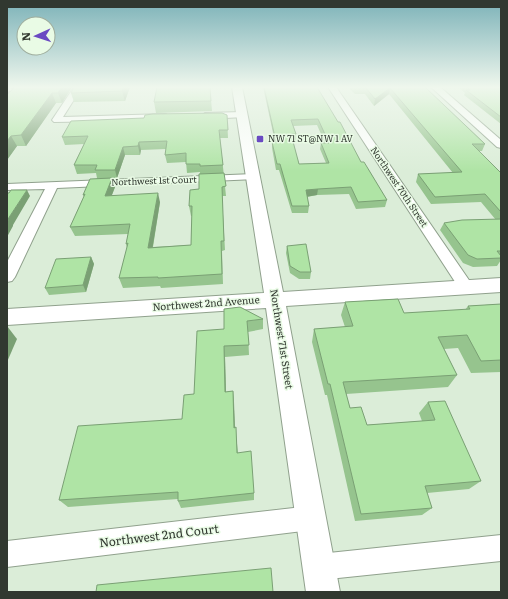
<svg xmlns="http://www.w3.org/2000/svg" width="508" height="599" font-family="Literata,serif">
  <rect width="100%" height="100%" fill="#dbedd8"/>
  <g fill="none" stroke-linecap="round" stroke-linejoin="round">
    <defs>
      <g id="minor">
        <polygon points="74,87 82,87 63,117 166,114 170,117 166,120 54,122 52,120"/>
        <polygon points="328,87 336,87 471,283 474,287 471,291 466,293 461,291"/>
        <polygon points="431,87 440,87 501,140 501,148 497,147"/>
        <polygon points="242,112 245,113 246,115 245,117 205,119 201,116 205,113"/>
        <polygon points="254,174 260,177 258,179 57,188 15,277 12,281 7,282 7,262 45,189 7,190 7,184"/>
        <polygon points="311,506 320,509 323,518 320,527 311,530 7,567 7,541"/>
        <polygon points="501,535 501,561 319,580 310,576 306,567 310,558 319,554"/>
      </g>
      <polygon id="tertiary" points="232,87 242,87 283,292 501,278 501,292 286,306 340,592 306,592 266,308 7,325 7,309 264,293"/>
    </defs>
    <use href="#minor" stroke="#90a18d" stroke-width="2"/>
    <use href="#tertiary" stroke="#90a18d" stroke-width="2"/>
    <use href="#minor" fill="#fff" fill-rule="evenodd"/>
    <use href="#tertiary" fill="#fff" fill-rule="evenodd"/>
    <polyline stroke="#707b6e" stroke-width="1.5" stroke-dasharray="4.5 2" stroke-linecap="butt" points="7,94 14,87"/>
  </g>
  <g fill="#96c48e" fill-rule="evenodd">
    <polygon points="72,87 62,103 56,103 26,146 17,146 7,160 7,95"/>
    <polygon points="130,87 125,101 74,102 71,93"/>
    <polygon points="210,87 212,111 156,113 154,102"/>
    <path d="M 263,87 L 317,87 L 361,162 L 387,200 L 385,207 L 356,209 L 349,194 L 317,195 L 307,197 L 309,206 L 308,213 L 292,213 L 279,170 L 276,170 L 272,148 L 272,142 L 275,142 ZM 317,125 L 325,143 L 321,143 L 320,149 L 326,163 L 299,164 L 292,140 L 296,140 L 296,134 L 293,126 Z"/>
    <polygon points="348,87 425,87 485,144 482,151 479,151 501,173 501,260 497,266 473,267 463,263 440,230 444,223 496,220 481,202 431,204 416,182 418,174 453,173 389,94 374,106 365,94 355,94"/>
    <polygon points="458,87 501,87 501,124 464,95 465,93"/>
    <path d="M 227,115 L 228,138 L 220,138 L 226,196 L 222,196 L 225,250 L 222,251 L 223,284 L 161,288 L 160,286 L 123,288 L 119,278 L 127,248 L 126,244 L 128,234 L 75,236 L 70,227 L 84,197 L 83,195 L 97,178 L 96,173 L 77,174 L 74,165 L 84,144 L 65,145 L 62,137 L 144,118 ZM 166,149 L 165,155 L 167,163 L 186,162 L 187,173 L 200,172 L 199,189 L 189,206 L 191,216 L 192,216 L 191,245 L 153,247 L 160,202 L 112,195 L 115,187 L 112,178 L 117,178 L 125,155 L 140,155 L 141,150 Z"/>
    <polygon points="287,246 311,272 310,279 299,279 290,273 286,253"/>
    <polygon points="91,257 94,264 86,292 49,295 45,288"/>
    <polygon points="345,302 404,313 465,310 468,306 501,304 501,372 471,373 458,348 444,349 457,375 448,387 346,394 350,408 367,425 422,421 419,413 428,402 481,481 469,489 427,493 432,508 422,515 355,521 327,395 325,395 312,342 314,329 345,327 341,315"/>
    <polygon points="224,309 263,319 263,329 248,332 249,355 225,357 226,392 233,391 235,427 238,452 254,493 254,500 181,508 178,501 178,499 68,507 59,500 182,419 224,329"/>
  </g>
  <g fill="#7aa074">
    <polygon points="62,87 72,87 62,103 58,93"/>
    <polygon points="124,87 130,87 125,101 122,91"/>
    <polygon points="390,88 389,94 374,106 375,99"/>
    <polygon points="52,93 56,103 26,146 21,135"/>
    <polygon points="11,136 17,146 7,160 7,141"/>
    <polygon points="139,142 141,150 140,155 138,146"/>
    <polygon points="123,147 125,155 117,178 115,170"/>
    <polygon points="112,178 115,187 108,205 105,196"/>
    <polygon points="318,189 317,195 305,197 306,190"/>
    <polygon points="27,190 30,196 13,225 13,226 7,237 7,223 8,219"/>
    <polygon points="158,193 160,202 151,257 148,248"/>
    <polygon points="91,257 94,264 86,292 83,285"/>
    <polygon points="7,326 17,339 7,362"/>
    <polygon points="224,346 225,357 226,401 225,392"/>
    <polygon points="233,391 234,401 235,436 234,428"/>
  </g>
  <g fill="#afe4a5" stroke="#7aa074" fill-rule="evenodd">
    <polygon points="15,87 62,87 58,93 52,93 21,135 11,136 7,141 7,95"/>
    <polygon points="74,87 124,87 122,91 71,93"/>
    <polygon points="157,87 210,87 211,101 154,102"/>
    <path d="M 264,87 L 317,87 L 338,122 L 340,122 L 361,162 L 364,162 L 387,200 L 358,202 L 351,187 L 318,189 L 306,190 L 309,206 L 292,206 L 280,164 L 277,164 L 272,142 L 276,142 ZM 318,119 L 329,143 L 321,143 L 329,163 L 299,164 L 291,134 L 296,134 L 291,120 Z"/>
    <polygon points="356,87 425,87 485,144 472,144 501,173 501,212 485,194 435,197 418,174 462,172 390,88 375,99 366,88"/>
    <polygon points="467,87 501,87 501,117 466,90 470,90"/>
    <polygon points="222,113 227,115 228,130 219,130 223,165 200,166 200,164 186,164 186,153 165,155 167,141 139,142 138,146 123,147 115,170 95,170 97,165 74,165 88,136 62,137 71,121 144,118 145,115 153,114"/>
    <polygon points="224,173 226,186 222,187 224,241 221,241 222,274 158,278 158,277 119,278 128,243 126,244 130,224 70,227 85,194 83,195 90,179 112,178 105,196 158,193 148,248 191,245 192,206 189,206 190,190 199,189 199,174"/>
    <polygon points="11,190 27,190 8,219 9,219 7,223 7,193 9,193"/>
    <polygon points="501,219 501,251 497,251 501,256 501,258 477,259 468,255 444,223 462,220"/>
    <polygon points="306,244 311,272 300,272 290,266 287,246"/>
    <polygon points="91,257 83,285 45,288 56,259"/>
    <polygon points="398,299 404,313 470,309 468,306 501,304 501,360 481,361 467,335 438,337 457,375 343,382 350,408 361,407 367,425 435,420 428,402 445,401 481,481 425,486 432,508 361,514 330,384 328,384 314,329 353,326 345,302"/>
    <polygon points="240,307 263,319 247,321 249,345 224,346 225,392 233,391 234,428 236,427 237,453 251,451 254,493 178,501 178,492 59,500 78,426 182,419 184,395 194,394 197,331 224,329 224,309"/>
    <polygon points="271,568 273,592 96,592 97,585"/>
  </g>
  <linearGradient id="sky" x2="0" y2="1"><stop stop-color="#7cb2b8"/><stop offset="0.51" stop-color="#eff7ed"/><stop offset="1" stop-color="#eff7ed" stop-opacity="0"/></linearGradient>
  <rect width="508" height="171" fill="url(#sky)"/>
  <rect fill="#6a4ac2" stroke="#e9fbe5" stroke-width="1.5" x="256" y="135" width="8" height="8" rx="2"/>
  <g text-anchor="middle" stroke-width="3" stroke-linejoin="round" paint-order="stroke">
    <g font-size="9" fill="#313830" stroke="#e9fbe5" text-anchor="start">
      <text x="268" y="142">NW 71 ST@NW 1 AV</text>
    </g>
    <g font-size="9" fill="#313830" stroke="#e9fbe5">
      <text transform="translate(154 181) rotate(-2)" y="3">Northwest 1st Court</text>
      <text transform="translate(399 187) rotate(56)" y="3">Northwest 70th Street</text>
    </g>
    <g font-size="10" fill="#313830" stroke="#e9fbe5">
      <text transform="translate(206 303) rotate(-4)" y="4">Northwest 2nd Avenue</text>
      <text transform="translate(282 339) rotate(81)" y="4">Northwest 71st Street</text>
    </g>
    <g font-size="12" fill="#313830" stroke="#e9fbe5">
      <text transform="translate(159 536) rotate(-7)" y="4">Northwest 2nd Court</text>
    </g>
  </g>
  <rect width="508" height="599" fill="none" stroke="#313830" stroke-width="16"/>
  <g transform="translate(36 36) rotate(267)"><circle r="19" fill="#e9fbe5" stroke="#9fad9d"/>
  <path d="M0-3L7 15L0 10L-7 15Z" fill="#6a4ac2"/>
  <text y="-6" font-size="11" font-weight="bold" text-anchor="middle" fill="#313830">N</text>
  </g>
</svg>
